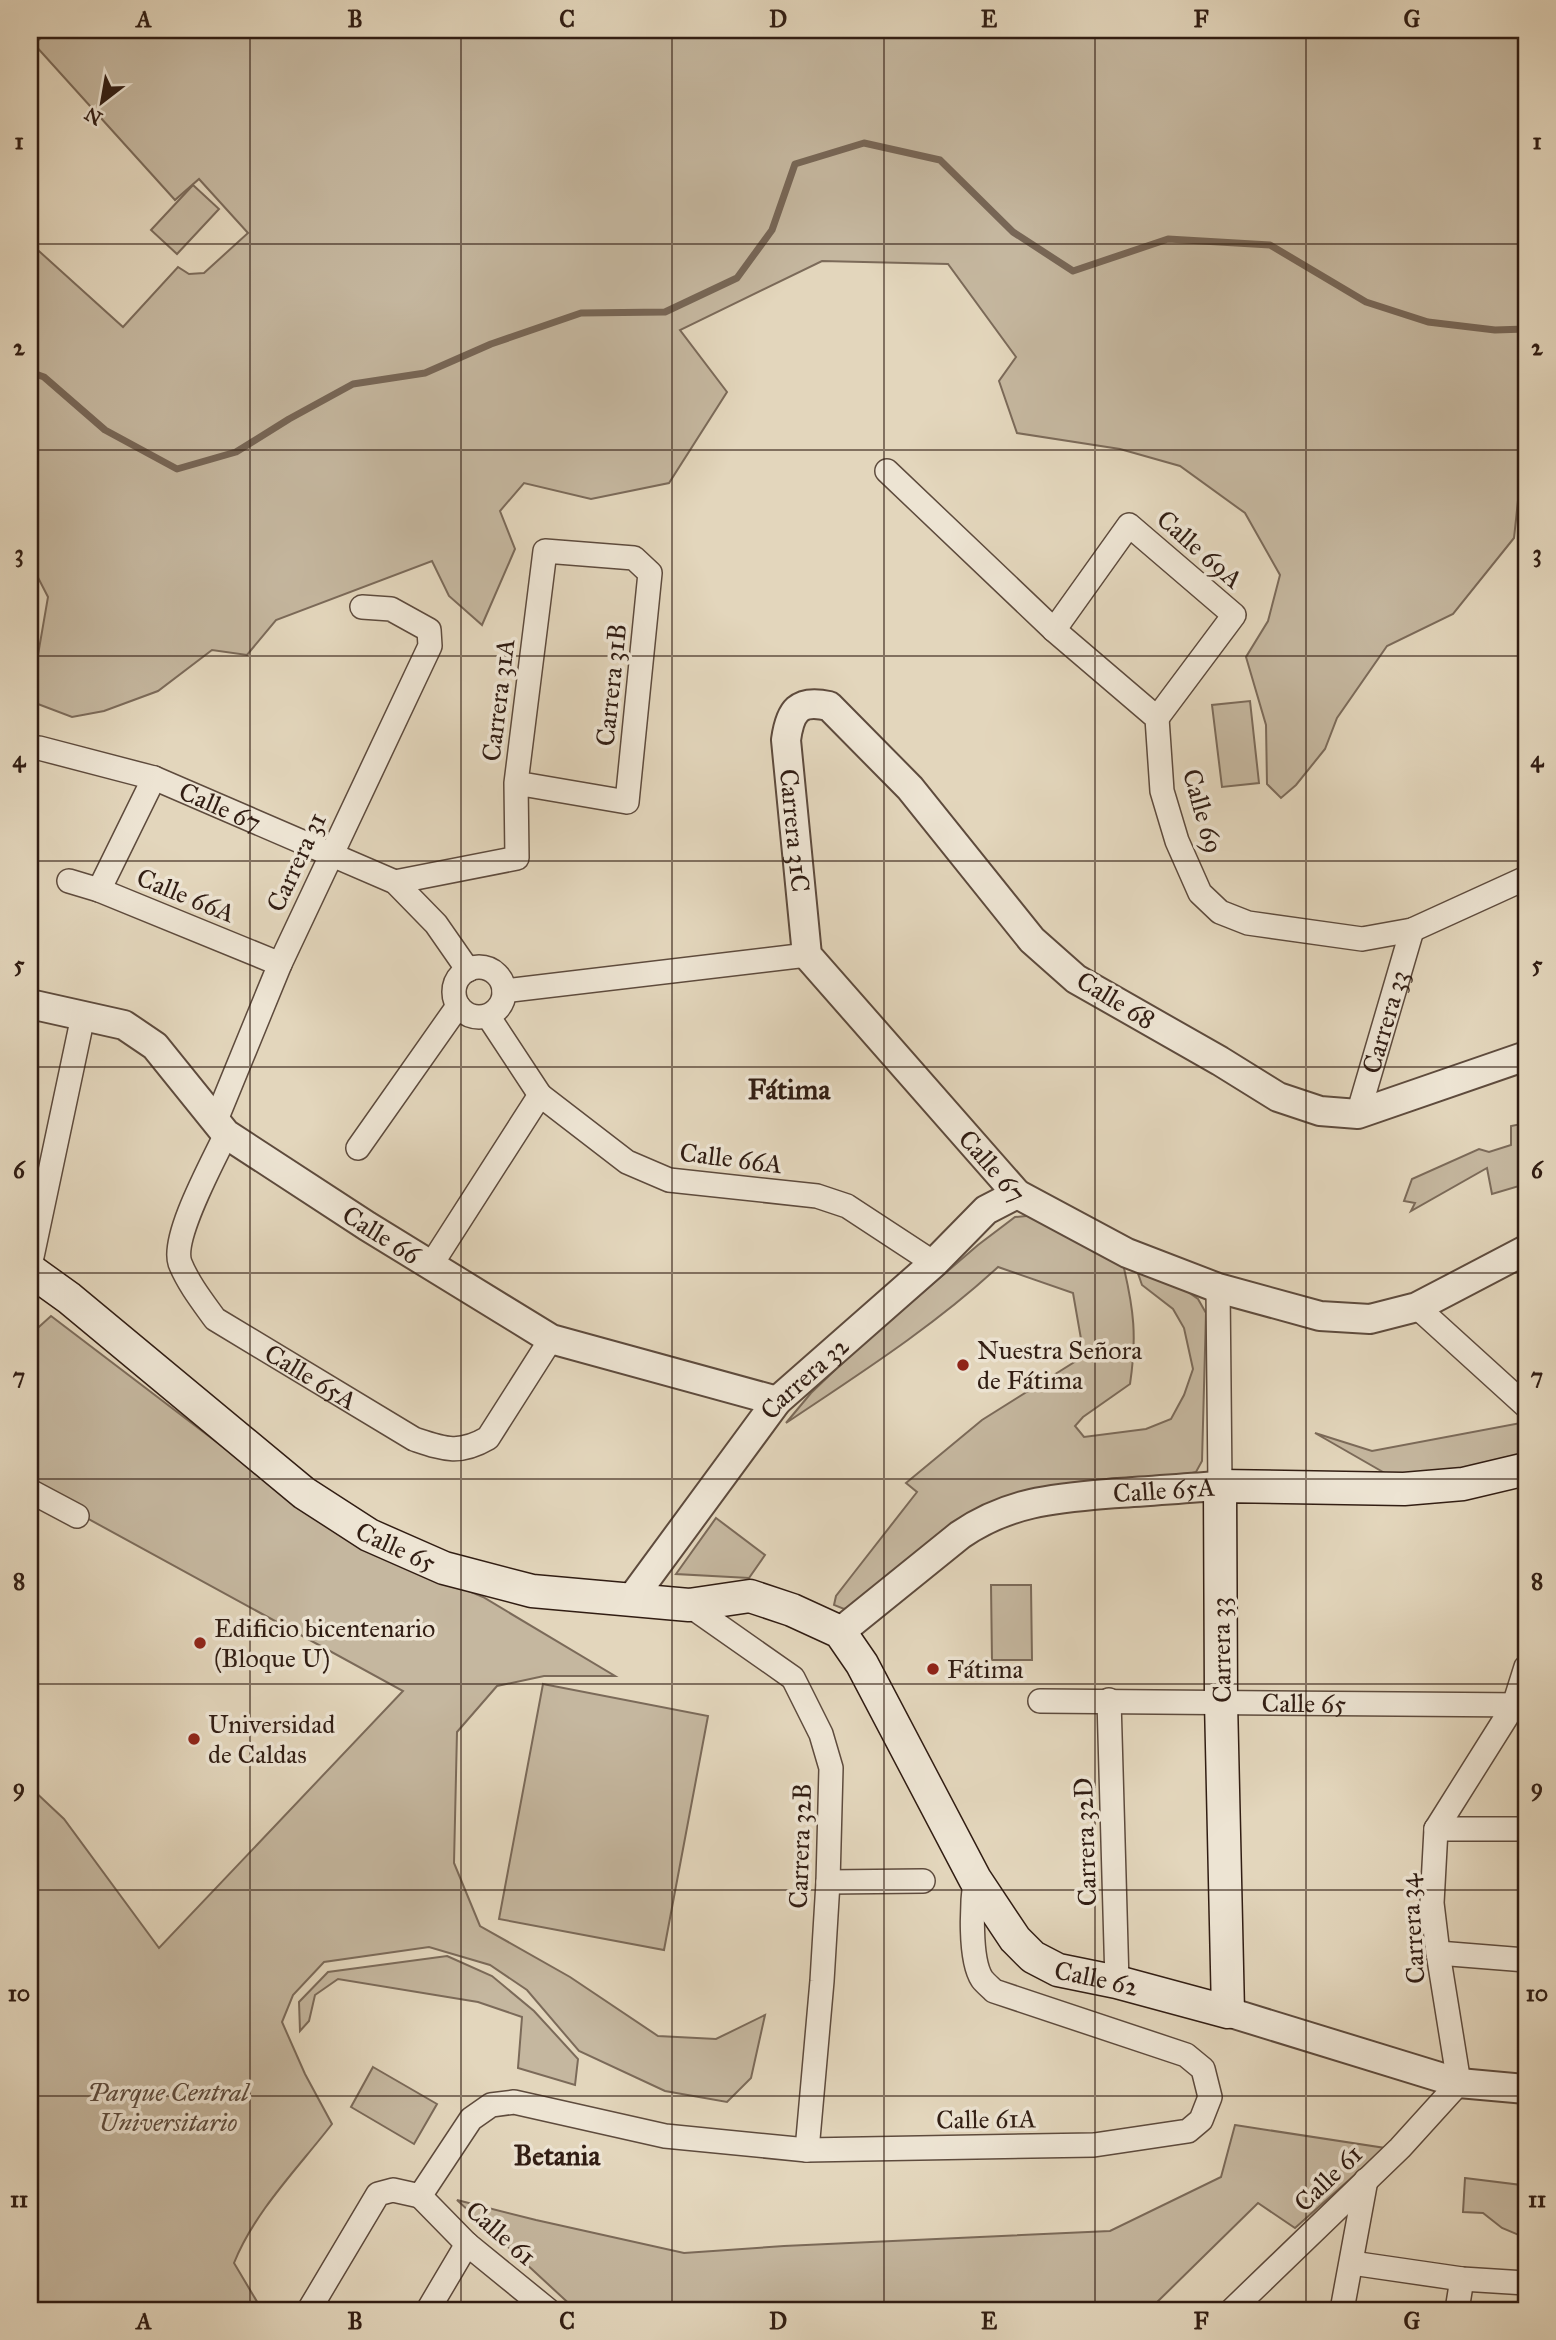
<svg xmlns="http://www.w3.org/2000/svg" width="1556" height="2340" font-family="'IM FELL Great Primer',serif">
  <rect width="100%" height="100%" fill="#e3d6bc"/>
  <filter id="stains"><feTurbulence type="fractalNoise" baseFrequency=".00286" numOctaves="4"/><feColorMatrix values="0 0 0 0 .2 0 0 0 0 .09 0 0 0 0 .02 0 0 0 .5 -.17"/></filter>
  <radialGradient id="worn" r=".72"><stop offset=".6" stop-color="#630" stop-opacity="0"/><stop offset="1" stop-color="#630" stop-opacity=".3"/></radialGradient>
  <g fill="#c5b79f" stroke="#7b6a59" stroke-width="2">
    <polygon points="50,30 1526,30 1526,455 1523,454 1514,538 1453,614 1387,646 1337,718 1325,749 1296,785 1281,798 1267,784 1266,725 1246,657 1268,621 1280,575 1245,513 1180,466 1120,449 1017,433 999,381 1016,357 948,264 822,261 680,330 727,392 669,483 591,499 524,483 500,511 515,549 482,625 449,596 432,561 276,620 247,655 212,650 158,691 104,711 72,717 30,701 48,597 30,562 30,243 123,327 178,267 189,274 204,273 248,233 199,179 175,200 34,44"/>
    <polygon points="193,185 219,209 177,254 151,230"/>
    <polygon points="1250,701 1259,783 1222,787 1212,705"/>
    <polygon points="1521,1124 1526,1128 1526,1184 1492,1194 1487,1168 1411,1211 1415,1203 1404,1201 1412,1179 1479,1149 1489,1152 1511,1145 1511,1126"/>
    <path d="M 1037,1215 L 1123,1264 C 1134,1310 1137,1337 1130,1384 L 1083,1417 L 1075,1426 L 1084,1437 L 1146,1429 L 1171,1419 L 1184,1395 L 1193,1369 L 1184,1328 L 1173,1309 L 1142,1285 L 1134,1262 L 1171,1280 L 1198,1299 L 1206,1313 L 1202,1461 L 1196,1472 L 1176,1477 L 1137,1477 L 1078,1482 L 1030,1490 L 857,1604 L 844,1609 L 834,1605 L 836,1596 L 853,1574 L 917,1492 L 906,1483 L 982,1420 L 1084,1356 L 1073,1293 L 998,1267 C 933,1327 859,1374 786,1423 L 811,1393 L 858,1348 L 978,1245 L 1015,1217 Z"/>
    <path d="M 51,1316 L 302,1507 L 360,1545 L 483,1597 L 615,1676 L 544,1676 L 497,1686 L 457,1732 L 454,1863 L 480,1926 L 570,1977 L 658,2036 L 716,2039 L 765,2015 L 751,2078 L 727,2102 L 665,2091 L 579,2051 L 527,1990 L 490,1965 L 429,1947 L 324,1962 L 293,1995 L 282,2022 L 305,2074 L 332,2124 C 298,2168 255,2211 234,2263 L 262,2310 L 30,2310 L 30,1787 L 64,1819 L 159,1948 L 403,1691 L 30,1487 L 30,1335 Z"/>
    <polygon points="1526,1422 1526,1454 1481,1467 1390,1476 1315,1433 1372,1451"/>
    <polygon points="716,1518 765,1555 749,1578 676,1574"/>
    <polygon points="991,1585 1031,1585 1032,1660 992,1660"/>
    <polygon points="543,1684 708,1716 664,1950 499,1919"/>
    <polygon points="447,1956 492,1976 534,2011 578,2059 575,2085 518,2068 522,2017 478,2002 338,1979 315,1995 309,2021 300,2031 299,2002 328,1972"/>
    <polygon points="373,2067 437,2104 414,2144 351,2107"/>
    <polygon points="1235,2125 1385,2148 1295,2228 1258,2203 1150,2309 1145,2310 576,2310 457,2200 536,2220 684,2253 784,2246 1110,2231 1221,2177"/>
    <polygon points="1465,2178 1521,2185 1521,2192 1526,2192 1526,2238 1502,2228 1483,2213 1463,2212"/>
  </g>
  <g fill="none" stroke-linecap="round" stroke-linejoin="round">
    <polyline stroke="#776656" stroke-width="7" points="30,372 44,377 105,430 177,469 236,452 289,419 353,384 425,373 491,344 581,313 665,312 737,278 772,230 795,164 864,143 940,160 1013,232 1073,271 1168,239 1270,245 1366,302 1428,322 1495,330 1526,329"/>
    <defs>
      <g id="minor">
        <polyline points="887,471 1054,630 1157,718 1162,791 1177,841 1200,893 1220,912 1248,923 1362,939 1412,930 1526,878"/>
        <polyline points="1054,630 1129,525 1234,615 1157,718"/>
        <path id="s1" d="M 39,748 L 154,778 L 395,882 L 436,924 L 468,970"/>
        <polyline points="69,881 99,890 280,964"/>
        <polyline points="395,882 517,858 516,783 545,551 634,558 650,573 627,802 516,783"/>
        <polyline points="99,890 154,778"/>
        <circle cx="479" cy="992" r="25"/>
        <polyline points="504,991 807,955"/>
        <polyline points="488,1016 540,1095 627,1162 669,1180 817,1196 847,1206 934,1263"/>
        <path id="s2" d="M 1358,1114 L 1412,930"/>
        <polyline points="216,1120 280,964 430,646 429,630 391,609 362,607"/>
        <path id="s3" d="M 226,1134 C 214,1160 171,1237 180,1263 C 188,1283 202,1301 215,1319 L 414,1439 C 444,1449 459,1455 488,1438 L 551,1339"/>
        <polyline points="358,1148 458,1006"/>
        <polyline points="431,1265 540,1095"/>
        <polyline points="30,1266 83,1016"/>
        <polyline points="1218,1288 1220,1486"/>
        <polyline points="1417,1307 1526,1406"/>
        <polyline points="30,1491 77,1516"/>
        <polyline points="689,1605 793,1678 821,1734 831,1768 828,1882 822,1981 807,2150"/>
        <polyline points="1109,1700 1117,1982"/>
        <path id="s4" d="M 1040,1701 L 1526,1705"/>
        <polyline points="1436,1829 1526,1829"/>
        <polyline points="828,1882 923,1881"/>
        <polyline points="1438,1953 1526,1960"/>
        <path d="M 420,2196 L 471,2119 L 491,2105 L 514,2102 L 665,2136 L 807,2150 L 1094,2145 L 1188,2131 L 1201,2120 L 1210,2097 L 1203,2069 L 1186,2055 L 994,1991 C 990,1987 985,1983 982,1979 C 969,1959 972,1903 975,1879"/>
        <polyline points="420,2196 467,2244 548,2310"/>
        <polyline points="1352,2263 1462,2279 1526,2283"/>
        <polyline points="309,2310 378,2194 393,2190 420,2196"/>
        <polyline points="428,2310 467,2244"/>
        <polyline points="1232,2310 1400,2148 1459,2083 1438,1953 1432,1903 1436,1829 1514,1705 1526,1667"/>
        <polyline points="1342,2310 1366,2180"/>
        <polyline points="1457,2310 1462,2279"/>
      </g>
      <g id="tertiary">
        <path id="s5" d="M 30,1004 L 124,1025 L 155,1046 L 226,1134 L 367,1226 L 551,1339 L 777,1401"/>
        <path id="s6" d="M 1526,1056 L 1358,1114 L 1320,1111 L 1278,1097 L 1220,1061 L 1076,979 L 1032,940 L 910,788 L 829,706 C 798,699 790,711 786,740 L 807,955 L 1017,1194 L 1127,1253 L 1218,1288 L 1320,1316 L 1370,1319 L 1417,1307 L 1526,1250"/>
        <path id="s7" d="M 630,1601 L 777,1401 L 934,1263 L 986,1210 L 1017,1194"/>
        <path id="s8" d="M 840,1632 L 960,1535 C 1011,1500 1059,1498 1118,1493 C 1152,1491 1186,1488 1220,1486"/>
        <polyline points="1228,2012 1459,2083 1526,2089"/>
      </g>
      <g id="secondary">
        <path id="s9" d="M 30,1270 L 69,1298 L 304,1493 L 369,1535 L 444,1568 L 532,1591 L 689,1605 L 750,1596 L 792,1610 L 840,1632 L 862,1664 L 975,1879 L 1015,1939 L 1033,1957 L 1058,1970 L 1117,1982 L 1228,2012 L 1221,1701 L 1220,1486 L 1404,1489 L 1463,1484 L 1526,1469"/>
      </g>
    </defs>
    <use href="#minor" stroke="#5e4b3d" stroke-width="26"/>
    <use href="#tertiary" stroke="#5e4b3d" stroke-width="32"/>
    <use href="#secondary" stroke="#311d13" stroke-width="35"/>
    <use href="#minor" stroke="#ede4d3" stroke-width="23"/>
    <use href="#tertiary" stroke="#ede4d3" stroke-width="28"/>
    <use href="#secondary" stroke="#ede4d3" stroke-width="32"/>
  </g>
  <path fill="none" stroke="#311d13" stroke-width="2" stroke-opacity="0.55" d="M 250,30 L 250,2310M 461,30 L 461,2310M 672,30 L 672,2310M 884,30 L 884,2310M 1095,30 L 1095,2310M 1306,30 L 1306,2310M 30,244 L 1526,244M 30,450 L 1526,450M 30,656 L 1526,656M 30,861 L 1526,861M 30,1067 L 1526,1067M 30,1273 L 1526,1273M 30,1479 L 1526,1479M 30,1684 L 1526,1684M 30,1890 L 1526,1890M 30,2096 L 1526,2096"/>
  <g fill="#8f2418" stroke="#ede4d3" stroke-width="2.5">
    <circle cx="963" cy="1365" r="7"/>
    <circle cx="200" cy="1643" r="7"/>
    <circle cx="933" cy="1669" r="7"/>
    <circle cx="194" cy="1739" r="7"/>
  </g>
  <g text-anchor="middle" stroke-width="7" stroke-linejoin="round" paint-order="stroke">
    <g font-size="26" fill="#311d13" stroke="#ede4d3">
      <text transform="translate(1200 549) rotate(41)" y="9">Calle 69A</text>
      <text transform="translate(611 685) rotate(-84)" y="9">Carrera 31B</text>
      <text transform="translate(498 700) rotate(-83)" y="9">Carrera 31A</text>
      <text dy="9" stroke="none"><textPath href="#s1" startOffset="191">Calle 67</textPath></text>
      <text transform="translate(1203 811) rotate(74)" y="9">Calle 69</text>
      <text dy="9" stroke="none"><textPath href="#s6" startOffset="1020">Carrera 31C</textPath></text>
      <text transform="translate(296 862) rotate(-65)" y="9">Carrera 31</text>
      <text transform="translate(186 895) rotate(22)" y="9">Calle 66A</text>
      <text transform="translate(1116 1000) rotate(31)" y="9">Calle 68</text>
      <text dy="9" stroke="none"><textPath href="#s2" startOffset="96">Carrera 33</textPath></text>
      <text transform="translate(731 1158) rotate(7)" y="9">Calle 66A</text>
      <text dy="9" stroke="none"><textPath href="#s6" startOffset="1426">Calle 67</textPath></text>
      <text dy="9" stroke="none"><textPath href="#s5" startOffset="432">Calle 66</textPath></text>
      <text dy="9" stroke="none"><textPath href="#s3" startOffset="317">Calle 65A</textPath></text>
      <text dy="9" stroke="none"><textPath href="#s7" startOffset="284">Carrera 32</textPath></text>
      <text dy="9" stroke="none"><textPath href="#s8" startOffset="366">Calle 65A</textPath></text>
      <text dy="9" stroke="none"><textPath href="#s9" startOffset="460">Calle 65</textPath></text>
      <text transform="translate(1221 1650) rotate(-91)" y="9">Carrera 33</text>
      <text dy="9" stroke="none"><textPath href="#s4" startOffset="264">Calle 65</textPath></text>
      <text transform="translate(1085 1842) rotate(-92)" y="9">Carrera 32D</text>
      <text transform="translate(800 1846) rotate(-88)" y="9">Carrera 32B</text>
      <text transform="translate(1412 1929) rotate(-94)" y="9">Carrera 34</text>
      <text dy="9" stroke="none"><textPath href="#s9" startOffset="1367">Calle 62</textPath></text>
      <text transform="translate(986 2119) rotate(-1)" y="9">Calle 61A</text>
      <text transform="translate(1328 2178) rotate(-44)" y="9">Calle 61</text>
      <text transform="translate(501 2233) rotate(41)" y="9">Calle 61</text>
    </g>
    <g font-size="26" fill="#311d13" stroke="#ede4d3" text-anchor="start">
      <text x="977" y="1359">Nuestra Señora<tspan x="977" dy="30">de Fátima</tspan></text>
      <text x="214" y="1637">Edificio bicentenario<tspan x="214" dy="30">(Bloque U)</tspan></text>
      <text x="947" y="1678">Fátima</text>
      <text x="208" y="1733">Universidad<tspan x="208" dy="30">de Caldas</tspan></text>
    </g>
    <g font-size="26" font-style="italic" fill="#5d4b3d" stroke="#ede4d3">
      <text x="168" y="2101">Parque Central<tspan x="168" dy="30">Universitario</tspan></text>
    </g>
    <g font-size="28" font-weight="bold" fill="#311d13" stroke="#ede4d3">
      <text x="789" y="1099">Fátima</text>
      <text x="557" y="2165">Betania</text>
    </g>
  </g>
  <rect width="1556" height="2340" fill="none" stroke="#e3d6bc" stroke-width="77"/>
  <g transform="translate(102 102) rotate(211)" stroke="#ede4d3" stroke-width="5" paint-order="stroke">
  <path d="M0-5L12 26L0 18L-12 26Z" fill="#311d13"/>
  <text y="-10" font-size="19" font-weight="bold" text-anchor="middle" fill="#311d13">N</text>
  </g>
  <rect x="38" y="38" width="1480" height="2264" fill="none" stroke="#311d13" stroke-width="2.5"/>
  <g font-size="23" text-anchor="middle" font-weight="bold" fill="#311d13">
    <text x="144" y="27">A</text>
    <text x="355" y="27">B</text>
    <text x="567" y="27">C</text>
    <text x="778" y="27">D</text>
    <text x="989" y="27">E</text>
    <text x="1201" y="27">F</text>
    <text x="1412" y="27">G</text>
    <text x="19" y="149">1</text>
    <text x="1537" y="149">1</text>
    <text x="19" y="355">2</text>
    <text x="1537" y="355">2</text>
    <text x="19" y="561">3</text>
    <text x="1537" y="561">3</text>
    <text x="19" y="767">4</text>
    <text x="1537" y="767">4</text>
    <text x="19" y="972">5</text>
    <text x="1537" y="972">5</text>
    <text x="19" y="1178">6</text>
    <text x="1537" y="1178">6</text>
    <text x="19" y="1384">7</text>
    <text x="1537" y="1384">7</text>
    <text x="19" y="1589">8</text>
    <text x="1537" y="1589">8</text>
    <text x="19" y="1795">9</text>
    <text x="1537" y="1795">9</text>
    <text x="19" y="2001">10</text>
    <text x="1537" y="2001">10</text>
    <text x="19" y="2207">11</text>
    <text x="1537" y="2207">11</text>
    <text x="144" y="2329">A</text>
    <text x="355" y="2329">B</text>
    <text x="567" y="2329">C</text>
    <text x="778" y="2329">D</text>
    <text x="989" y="2329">E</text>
    <text x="1201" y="2329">F</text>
    <text x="1412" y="2329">G</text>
  </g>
  <rect width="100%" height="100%" filter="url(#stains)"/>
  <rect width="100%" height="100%" fill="url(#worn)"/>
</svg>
